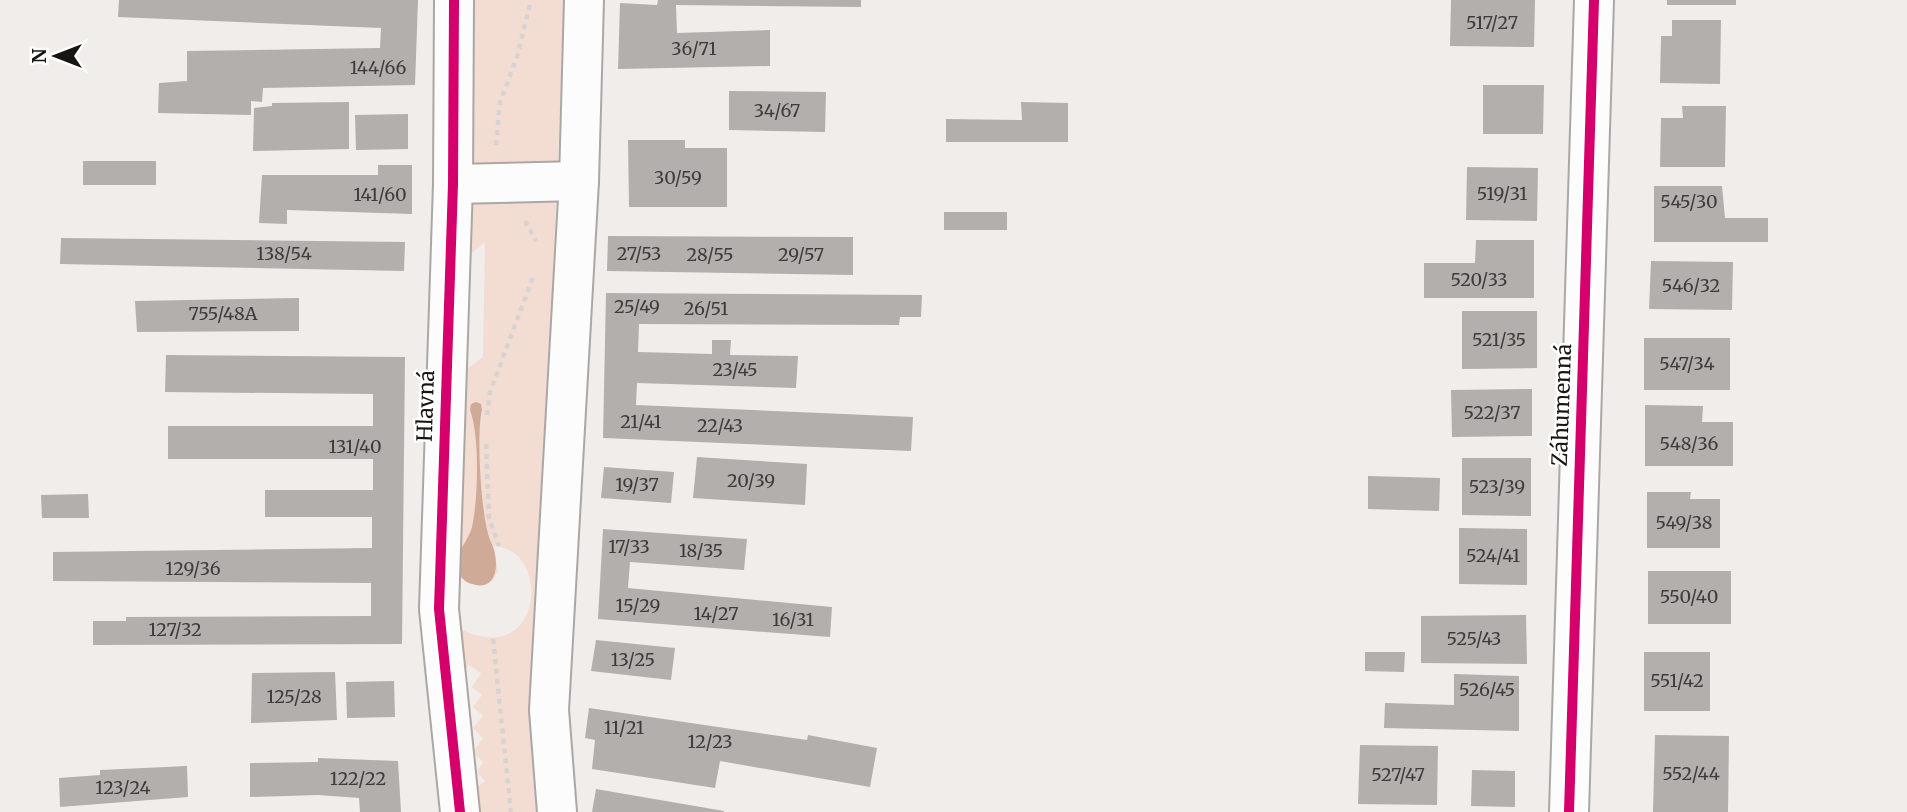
<svg xmlns="http://www.w3.org/2000/svg" width="1907" height="812" font-family="Merriweather,serif">
  <rect width="100%" height="100%" fill="#f1edeb"/>
  <path fill="#f3dcd1" d="M 468,0 L 565,0 L 540,572 L 536,704 L 538,812 L 460,812 L 458,802 L 485,781 L 477,772 L 483,762 L 473,752 L 483,738 L 473,728 L 483,716 L 473,707 L 482,695 L 472,687 L 481,673 L 469,665 L 453,684 L 452,624 C 541,679 556,549 493,546 L 498,571 L 492,581 L 470,584 L 461,578 L 457,568 L 455,378 L 483,357 L 485,242 L 460,263 Z"/>
  <path fill="#cfaa96" d="M 476,402 L 481,404 L 482,410 C 476,432 481,522 491,542 C 500,560 499,595 469,583 C 461,580 456,570 457,562 C 458,550 469,539 472,527 C 478,500 480,436 470,410 L 471,404 Z"/>
  <g fill="#b2afad">
    <polygon points="119,0 418,0 415,85 263,88 262,102 251,101 251,115 158,113 159,83 187,81 187,51 380,48 381,28 118,17"/>
    <polygon points="658,0 861,0 861,7 676,5 677,33 770,30 770,66 618,69 620,3 657,5"/>
    <polygon points="1451,0 1535,0 1534,47 1450,46"/>
    <rect x="1667" y="0" width="69" height="5"/>
    <polygon points="1672,20 1721,20 1720,84 1660,83 1661,36 1672,36"/>
    <polygon points="1483,85 1544,85 1543,134 1483,134"/>
    <polygon points="729,91 826,92 825,132 729,130"/>
    <polygon points="349,102 349,149 253,151 254,108 272,106 272,103"/>
    <polygon points="1021,102 1068,103 1068,142 946,142 946,119 1022,120"/>
    <polygon points="1682,106 1726,106 1725,167 1660,167 1661,118 1683,118"/>
    <polygon points="408,114 408,149 356,150 355,115"/>
    <polygon points="628,140 685,140 685,148 727,148 727,207 629,207"/>
    <rect x="83" y="161" width="73" height="24"/>
    <polygon points="378,165 412,165 412,214 287,210 287,224 259,223 262,175 378,175"/>
    <polygon points="1467,167 1538,168 1537,221 1466,220"/>
    <polygon points="1654,186 1722,186 1725,218 1768,218 1768,242 1654,242"/>
    <rect x="944" y="212" width="63" height="18"/>
    <polygon points="608,236 853,237 853,275 607,271"/>
    <polygon points="61,238 405,242 404,271 60,264"/>
    <polygon points="1476,240 1534,240 1534,298 1424,298 1424,263 1475,263"/>
    <polygon points="1651,261 1733,262 1732,310 1649,309"/>
    <polygon points="606,293 922,295 921,317 900,317 899,325 639,324 638,352 712,354 712,340 731,340 730,355 798,356 796,388 637,383 636,405 913,417 911,451 603,438"/>
    <polygon points="299,298 299,331 137,332 135,301"/>
    <polygon points="1462,311 1537,311 1537,368 1462,369"/>
    <rect x="1644" y="338" width="86" height="52"/>
    <polygon points="166,355 405,357 402,644 93,645 93,621 126,621 126,617 371,616 371,583 53,581 53,552 372,548 372,517 265,517 265,490 373,490 373,459 168,459 168,426 373,426 373,394 165,392"/>
    <polygon points="1532,389 1532,436 1452,437 1451,390"/>
    <polygon points="1645,405 1703,406 1702,422 1733,422 1733,466 1645,466"/>
    <polygon points="697,457 807,464 805,505 693,498"/>
    <polygon points="1462,458 1531,458 1531,516 1462,515"/>
    <polygon points="604,467 674,472 671,503 601,498"/>
    <polygon points="1368,476 1440,478 1439,511 1368,509"/>
    <polygon points="1647,492 1691,492 1690,499 1720,499 1720,548 1647,548"/>
    <polygon points="88,494 89,518 42,518 41,495"/>
    <polygon points="1459,528 1527,529 1527,585 1459,584"/>
    <polygon points="603,529 747,539 744,570 630,562 628,588 832,607 830,637 598,619"/>
    <rect x="1648" y="571" width="83" height="53"/>
    <polygon points="1526,615 1527,664 1421,663 1421,616"/>
    <polygon points="596,640 675,648 671,680 591,671"/>
    <polygon points="1365,652 1405,652 1404,672 1365,671"/>
    <rect x="1644" y="652" width="66" height="59"/>
    <polygon points="335,672 337,720 251,723 252,673"/>
    <polygon points="1454,674 1519,676 1519,731 1384,728 1385,703 1454,705"/>
    <polygon points="394,681 395,717 347,718 346,682"/>
    <polygon points="589,708 807,740 808,735 877,748 870,787 720,761 715,788 592,769 595,740 585,738"/>
    <polygon points="1655,735 1729,736 1728,812 1653,812"/>
    <polygon points="1360,745 1438,746 1437,805 1358,804"/>
    <polygon points="318,758 398,761 401,812 360,812 359,798 318,795 250,797 250,763 318,762"/>
    <polygon points="187,766 188,797 60,807 59,778 100,775 100,770"/>
    <polygon points="1472,770 1515,771 1515,807 1471,806"/>
    <polygon points="596,789 724,811 724,812 592,812"/>
  </g>
  <g fill="none" stroke-linecap="round" stroke-linejoin="round">
    <defs>
      <g id="minor">
        <polyline points="454,0 453,184 439,609 460,812"/>
        <polyline points="453,184 579,181"/>
        <polyline points="557,812 549,710 579,181 584,0"/>
        <polyline points="1569,812 1594,0"/>
      </g>
    </defs>
    <use href="#minor" stroke="#aaa7a5" stroke-width="42"/>
    <g stroke="#d5d4d3" stroke-width="4.5" stroke-dasharray="5 5" stroke-linecap="butt">
      <polyline points="496,145 500,102 517,57 531,0"/>
      <polyline points="525,221 536,241"/>
      <polyline points="487,415 490,392 533,277"/>
      <polyline points="486,444 489,518 499,546"/>
      <polyline points="493,639 511,812"/>
    </g>
    <use href="#minor" stroke="#fdfcfc" stroke-width="38"/>
    <defs>
      <g id="cycleway">
        <polyline points="454,0 453,184 439,609 460,812"/>
        <polyline points="1569,812 1594,0"/>
      </g>
    </defs>
    <use href="#cycleway" stroke="#fff" stroke-width="15"/>
    <use href="#cycleway" stroke="#d6006c" stroke-width="10"/>
  </g>
  <g text-anchor="middle" stroke-width="5" stroke-linejoin="round" paint-order="stroke">
    <g font-size="18" fill="#3e3c3a">
      <text x="1492" y="29">517/27</text>
      <text x="694" y="55">36/71</text>
      <text x="378" y="74">144/66</text>
      <text x="777" y="117">34/67</text>
      <text x="678" y="184">30/59</text>
      <text x="1502" y="200">519/31</text>
      <text x="380" y="201">141/60</text>
      <text x="1689" y="208">545/30</text>
      <text x="284" y="260">138/54</text>
      <text x="639" y="260">27/53</text>
      <text x="710" y="261">28/55</text>
      <text x="801" y="261">29/57</text>
      <text x="1479" y="286">520/33</text>
      <text x="1691" y="292">546/32</text>
      <text x="637" y="313">25/49</text>
      <text x="706" y="315">26/51</text>
      <text x="223" y="320">755/48A</text>
      <text x="1499" y="346">521/35</text>
      <text x="1687" y="370">547/34</text>
      <text x="735" y="376">23/45</text>
      <text x="1492" y="419">522/37</text>
      <text x="641" y="428">21/41</text>
      <text x="720" y="432">22/43</text>
      <text x="1689" y="450">548/36</text>
      <text x="355" y="453">131/40</text>
      <text x="751" y="487">20/39</text>
      <text x="637" y="491">19/37</text>
      <text x="1497" y="493">523/39</text>
      <text x="1684" y="529">549/38</text>
      <text x="629" y="553">17/33</text>
      <text x="701" y="557">18/35</text>
      <text x="1493" y="562">524/41</text>
      <text x="193" y="575">129/36</text>
      <text x="1689" y="603">550/40</text>
      <text x="638" y="612">15/29</text>
      <text x="716" y="620">14/27</text>
      <text x="793" y="626">16/31</text>
      <text x="175" y="636">127/32</text>
      <text x="1474" y="645">525/43</text>
      <text x="633" y="666">13/25</text>
      <text x="1677" y="687">551/42</text>
      <text x="1487" y="696">526/45</text>
      <text x="294" y="703">125/28</text>
      <text x="624" y="734">11/21</text>
      <text x="710" y="748">12/23</text>
      <text x="1691" y="780">552/44</text>
      <text x="1398" y="781">527/47</text>
      <text x="358" y="785">122/22</text>
      <text x="123" y="794">123/24</text>
    </g>
    <g font-size="21" fill="#171513" stroke="#fff">
      <text transform="translate(1562 405) rotate(-88)" y="7">Záhumenná</text>
      <text transform="translate(426 406) rotate(-88)" y="7">Hlavná</text>
    </g>
  </g>
  <g transform="translate(56 56) rotate(270)" stroke="#ffffff" stroke-width="5" paint-order="stroke">
  <path d="M0-5L12 26L0 18L-12 26Z" fill="#171513"/>
  <text y="-10" font-size="19" font-weight="bold" text-anchor="middle" fill="#171513">N</text>
  </g>
</svg>
